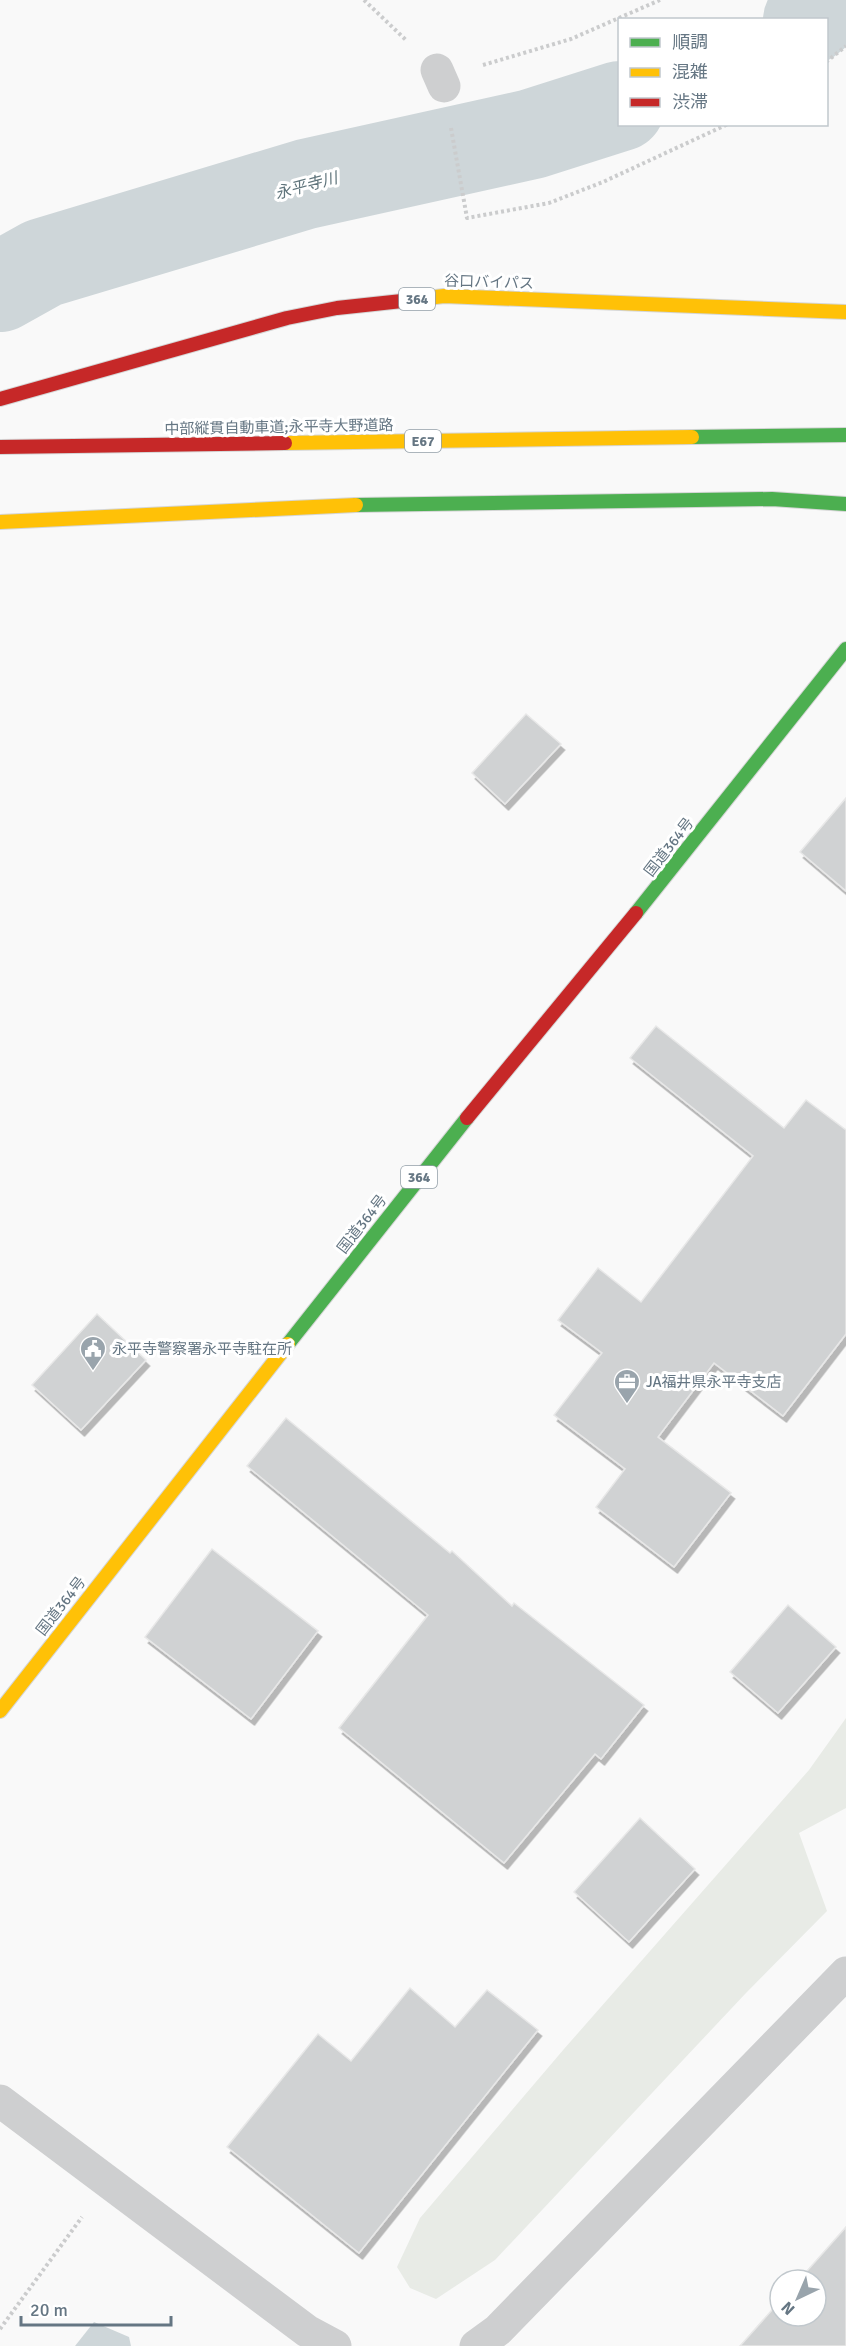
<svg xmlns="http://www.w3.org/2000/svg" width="846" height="2346" font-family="Signika,'Noto Sans JP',sans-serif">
  <defs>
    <filter id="shadow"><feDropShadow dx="3.5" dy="6" stdDeviation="0" flood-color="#0004"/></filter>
  </defs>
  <rect width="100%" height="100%" fill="#f9f9f9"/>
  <polygon fill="#e8ebe6" points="846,1718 846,1808 799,1833 827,1911 746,1993 495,2260 436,2299 410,2288 397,2267 420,2218 564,2049 809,1770"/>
  <polygon fill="#ced6d9" points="94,2322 129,2337 131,2346 75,2346"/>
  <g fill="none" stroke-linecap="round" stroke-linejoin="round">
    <g stroke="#ced6d9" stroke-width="90">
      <polyline points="808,20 832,0"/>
      <polyline points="0,287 43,263 306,184 532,134 620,106"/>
    </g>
  </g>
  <g fill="#d0d2d3" stroke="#e8e8e8" stroke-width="1.5" filter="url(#shadow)">
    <polygon points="526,714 561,744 505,804 472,773"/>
    <polygon points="846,798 846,891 800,852"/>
    <polygon points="656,1026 784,1128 806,1100 846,1130 846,1334 783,1416 714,1363 658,1437 731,1493 674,1567 596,1507 625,1469 554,1415 602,1353 558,1320 598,1268 641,1302 753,1156 630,1058"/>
    <polygon points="97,1314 146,1360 81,1430 32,1385"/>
    <polygon points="286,1418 450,1553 452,1551 512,1606 514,1603 644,1705 601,1759 595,1754 504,1863 339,1728 428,1615 247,1466"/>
    <polygon points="212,1549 318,1631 251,1719 145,1637"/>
    <polygon points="788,1605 836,1647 778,1713 730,1672"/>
    <polygon points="640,1818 695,1869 629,1942 574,1892"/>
    <polygon points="410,1988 455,2027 487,1990 538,2030 359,2253 227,2147 318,2034 351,2061"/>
    <polygon points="846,2227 846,2346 740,2346 780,2301 780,2316 816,2316 816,2280 799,2280"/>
  </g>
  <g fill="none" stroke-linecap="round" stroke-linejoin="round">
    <defs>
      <g id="fast">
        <polyline points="692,437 846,435"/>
        <polyline points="356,505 772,499 846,504"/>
        <polyline points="636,913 846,649"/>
        <polyline points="288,1344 467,1118"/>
      </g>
      <g id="slow">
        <polyline points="402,301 444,296 846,312"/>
        <polyline points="285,443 692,437"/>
        <polyline points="0,522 356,505"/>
        <polyline points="0,1711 288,1344"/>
      </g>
      <g id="jam">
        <polyline points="0,399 287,318 337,308 402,301"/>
        <polyline points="0,447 285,443"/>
        <polyline points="467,1118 636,913"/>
      </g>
    </defs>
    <use href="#fast" stroke="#d5d6d6" stroke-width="16"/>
    <use href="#slow" stroke="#d5d6d6" stroke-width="16"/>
    <use href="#jam" stroke="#d5d6d6" stroke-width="16"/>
    <g stroke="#cbcccd" stroke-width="4" stroke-dasharray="3 3" stroke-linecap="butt">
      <polyline points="364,0 407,41"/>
      <polyline points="826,62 846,46"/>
      <polyline points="483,65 571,39 660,0"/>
      <polyline points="451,128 467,218 549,203 603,182 728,124"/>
      <polyline points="0,2329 82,2217"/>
    </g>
    <g stroke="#cecfd0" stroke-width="33">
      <polyline points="437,70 444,86"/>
      <polyline points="0,2101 307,2331 335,2346"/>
      <polyline points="476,2346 498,2330 846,1973"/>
    </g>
    <use href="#fast" stroke="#4caf50" stroke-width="14"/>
    <use href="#slow" stroke="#ffc107" stroke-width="14"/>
    <use href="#jam" stroke="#c62828" stroke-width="14"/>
  </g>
  <defs>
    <symbol id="civic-pin" viewBox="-11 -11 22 30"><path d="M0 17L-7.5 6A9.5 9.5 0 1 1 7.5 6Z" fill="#99a4ac" stroke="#fff"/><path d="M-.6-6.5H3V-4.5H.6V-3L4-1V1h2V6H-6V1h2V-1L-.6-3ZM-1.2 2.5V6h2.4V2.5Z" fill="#fff"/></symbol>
    <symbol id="office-pin" viewBox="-11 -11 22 30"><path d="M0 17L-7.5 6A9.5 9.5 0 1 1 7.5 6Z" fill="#99a4ac" stroke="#fff"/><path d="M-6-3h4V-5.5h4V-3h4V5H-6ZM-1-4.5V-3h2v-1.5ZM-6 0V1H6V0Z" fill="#fff"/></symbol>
  </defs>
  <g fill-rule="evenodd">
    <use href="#civic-pin" x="78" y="1334" width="30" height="40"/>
    <use href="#office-pin" x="612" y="1367" width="30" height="40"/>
  </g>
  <g text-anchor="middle" stroke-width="6" stroke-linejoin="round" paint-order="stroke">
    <g fill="#fff" stroke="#939fa8" stroke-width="1.5">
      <rect x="399" y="288" width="36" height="22" rx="4.5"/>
      <rect x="405" y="430" width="36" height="22" rx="4.5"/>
      <rect x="401" y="1166" width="36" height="22" rx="4.5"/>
    </g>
    <g font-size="14" font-weight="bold" fill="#657683">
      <text x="417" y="304">364</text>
      <text x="423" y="446">E67</text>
      <text x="419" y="1182">364</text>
    </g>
    <g font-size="15" fill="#657683" stroke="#fff">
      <text transform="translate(489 282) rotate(2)" y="5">谷口バイパス</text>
      <text transform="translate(279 427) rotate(-1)" y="5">中部縦貫自動車道;永平寺大野道路</text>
      <text transform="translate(669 847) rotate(-52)" y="5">国道364号</text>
      <text transform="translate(362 1224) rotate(-52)" y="5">国道364号</text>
      <text transform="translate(61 1606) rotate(-52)" y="5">国道364号</text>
    </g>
    <g font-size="15" fill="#657683" stroke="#fff" text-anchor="start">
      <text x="112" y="1354">永平寺警察署永平寺駐在所</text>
      <text x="646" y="1387">JA福井県永平寺支店</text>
    </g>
    <g font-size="16" font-style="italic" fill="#60757c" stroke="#fff">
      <text transform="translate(306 185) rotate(-15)" y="6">永平寺川</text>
    </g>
  </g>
  <rect x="618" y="18" width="210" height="108" fill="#ffffff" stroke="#c1c8cd" stroke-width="1.5"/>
  <rect x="630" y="38" width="30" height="9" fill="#4caf50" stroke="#c1c8cd" stroke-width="1.5"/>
  <text x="672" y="48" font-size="18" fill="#657683">順調</text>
  <rect x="630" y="68" width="30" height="9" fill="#ffc107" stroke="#c1c8cd" stroke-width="1.5"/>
  <text x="672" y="78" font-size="18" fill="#657683">混雑</text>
  <rect x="630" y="98" width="30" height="9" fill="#c62828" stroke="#c1c8cd" stroke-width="1.5"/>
  <text x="672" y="108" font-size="18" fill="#657683">渋滞</text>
  <g transform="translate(798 2298) rotate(224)"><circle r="28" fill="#ffffff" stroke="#c1c8cd" stroke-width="1.5"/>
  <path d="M0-4.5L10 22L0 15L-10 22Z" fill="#99a4ac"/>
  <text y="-9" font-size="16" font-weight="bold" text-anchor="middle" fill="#657683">N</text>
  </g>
  <path d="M21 2316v9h150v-9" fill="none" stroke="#657683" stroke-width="3"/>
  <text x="30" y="2316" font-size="18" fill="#657683" stroke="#ffffff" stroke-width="4.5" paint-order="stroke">20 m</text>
</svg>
